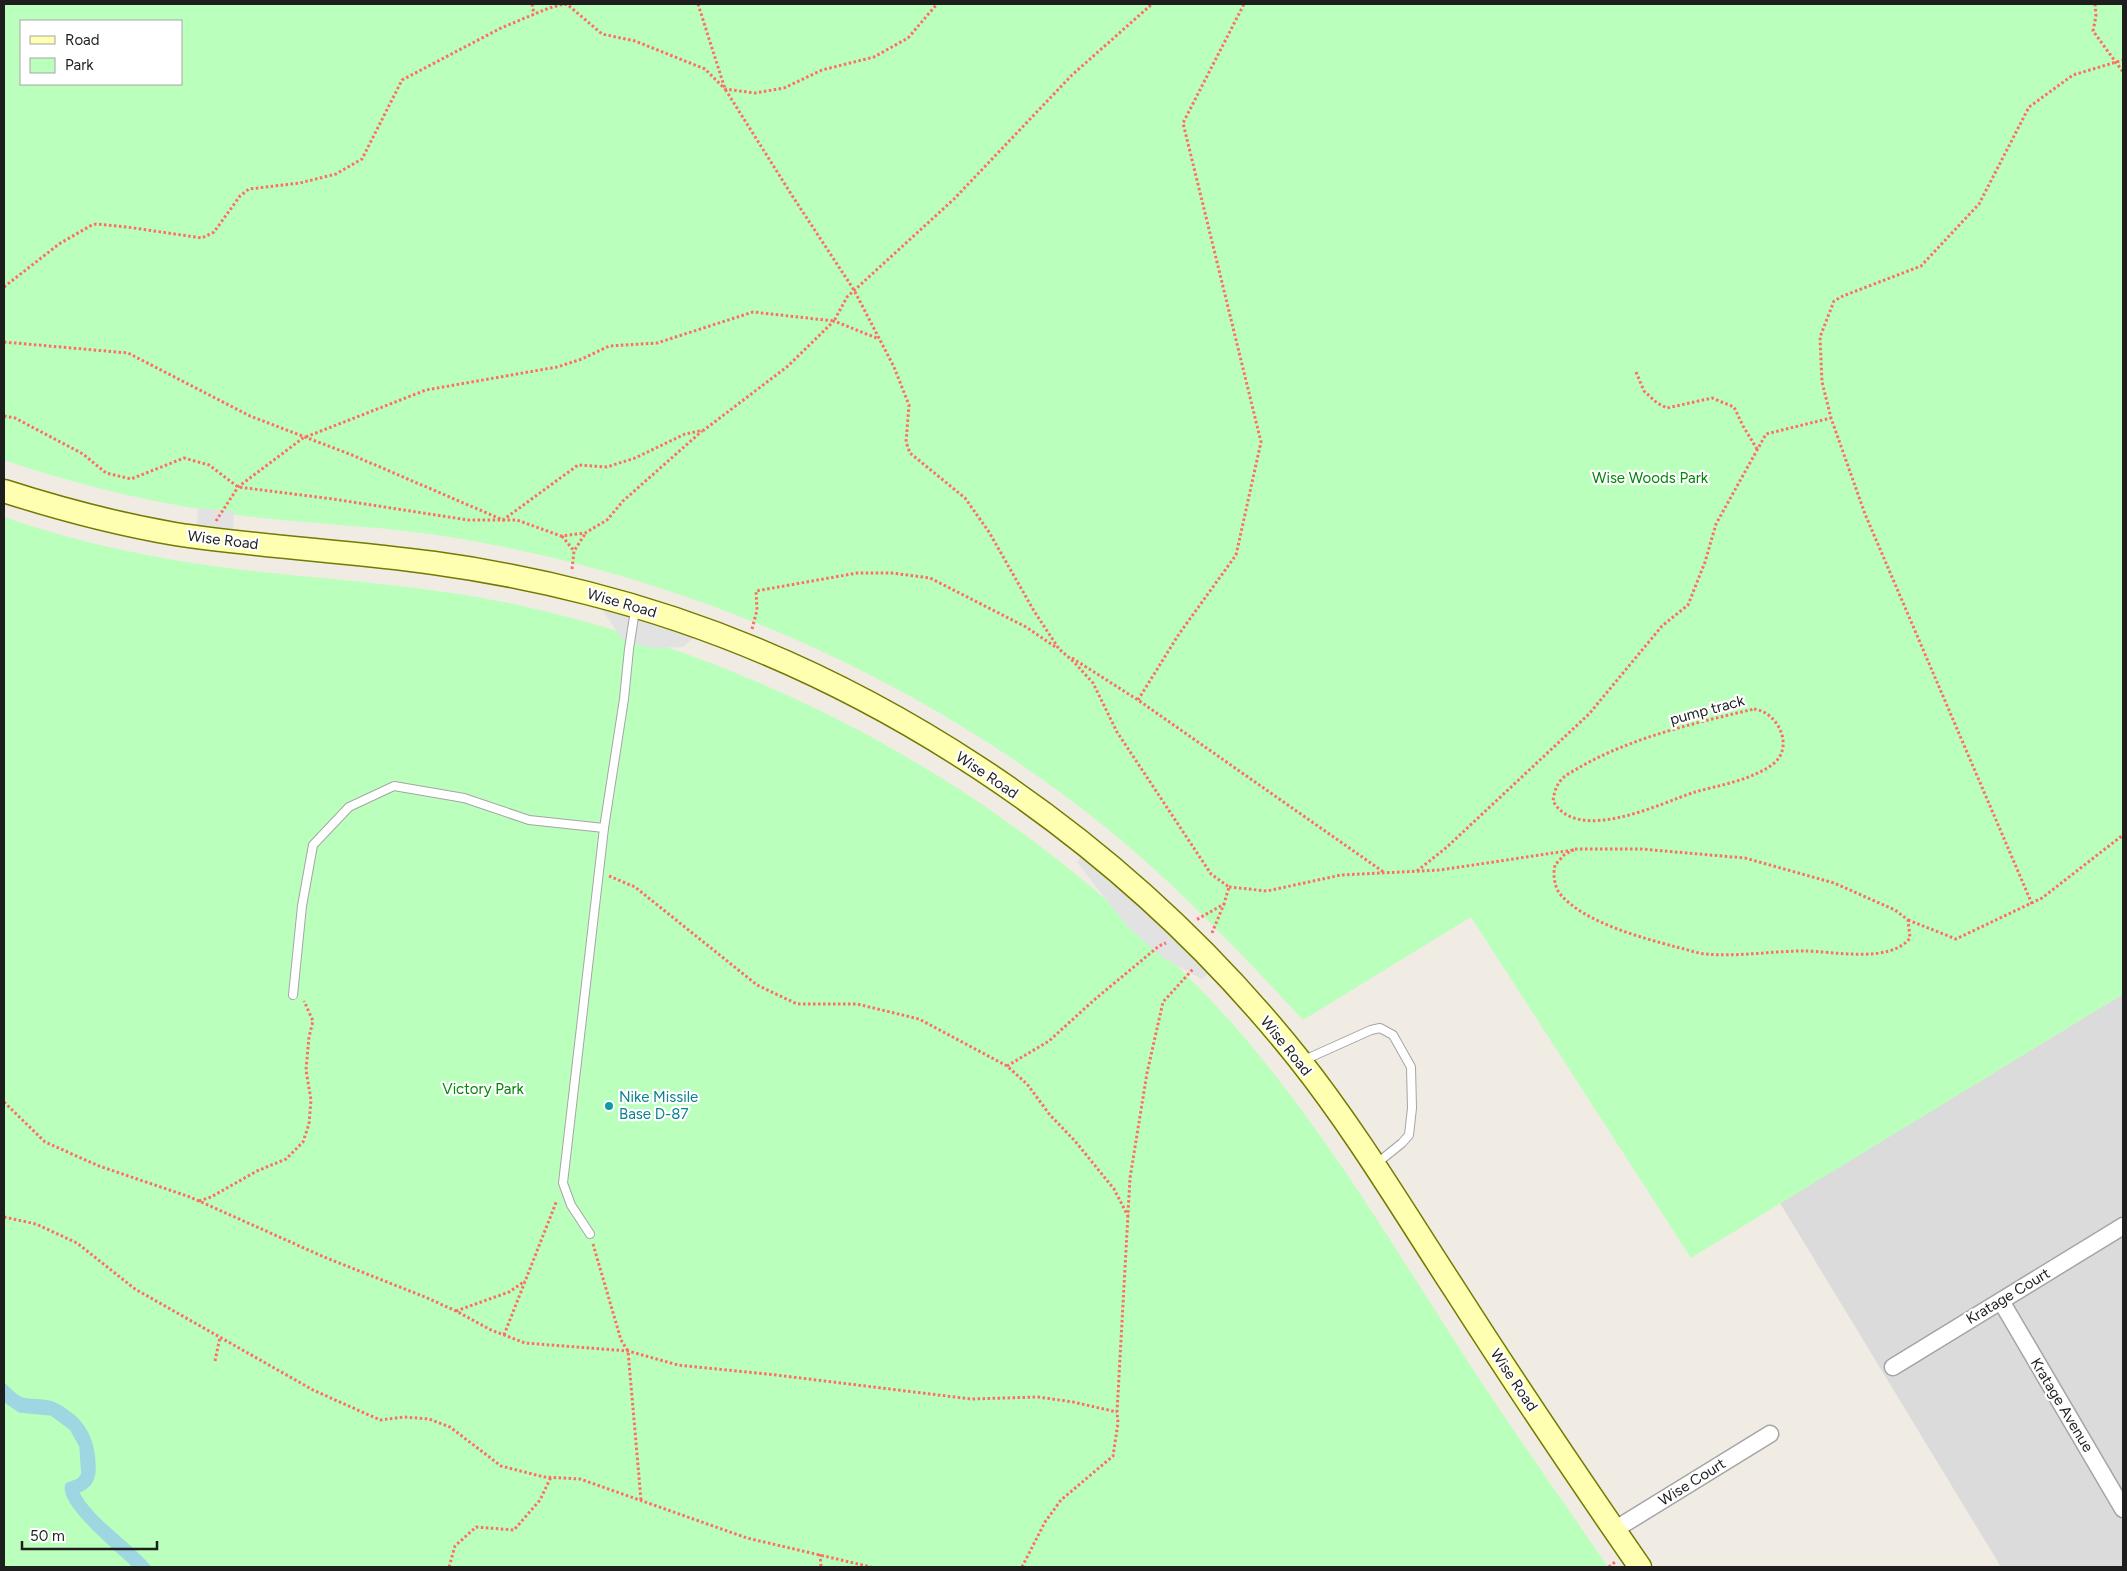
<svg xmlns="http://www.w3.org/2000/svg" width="2127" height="1571" font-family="Figtree,sans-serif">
  <rect width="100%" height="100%" fill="#f0ebe3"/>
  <polygon fill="#dcdbdb" points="2123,994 2123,1567 2001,1567 1780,1203"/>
  <g fill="#bbffbd" fill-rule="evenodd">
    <path d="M 4,4 L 2123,4 L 2123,994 L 1691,1258 L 1471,917 L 1303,1020 C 1239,951 1177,885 1104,826 C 917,676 692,578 456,538 C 386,526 315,525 245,516 C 163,505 82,487 4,460 ZM 21,21 L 181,21 L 181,84 L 21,84 Z"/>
    <path d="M 4,517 C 87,546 175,563 262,572 C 357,582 451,588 544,611 C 768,666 970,773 1139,929 C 1181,969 1222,1009 1258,1054 C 1336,1149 1399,1255 1465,1357 C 1511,1428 1560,1497 1608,1567 L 4,1567 Z"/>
  </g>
  <g fill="#e2e2e2">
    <polygon points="198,508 234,511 233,533 197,527"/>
    <polygon points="591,594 703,629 683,647 651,648 623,640"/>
    <polygon points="1088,849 1217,966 1202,979 1163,958 1127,926 1077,862"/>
  </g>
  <path fill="#9ed6e2" d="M 4,1386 C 23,1406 24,1399 48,1403 C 55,1404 60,1408 66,1412 C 86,1425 94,1445 93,1468 C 93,1481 88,1487 77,1491 C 85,1514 131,1546 148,1567 L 137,1567 C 121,1552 67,1507 67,1487 L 83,1477 C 89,1455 80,1432 61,1419 C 57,1416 52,1412 47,1411 C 28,1408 20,1415 4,1399 Z"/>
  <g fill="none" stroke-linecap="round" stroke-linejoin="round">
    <g stroke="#9ed6e2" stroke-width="5.5">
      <path d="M 4,1386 C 24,1407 24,1399 48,1403 C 55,1404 60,1408 66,1412 C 86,1425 93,1445 93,1468 C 93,1481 88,1487 76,1491 C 87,1518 129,1544 148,1567"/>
      <path d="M 4,1399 L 20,1410 L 52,1413 L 72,1428 L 82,1446 L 84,1475 L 79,1481 L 68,1485 C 60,1502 123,1554 137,1567"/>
    </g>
    <defs>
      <g id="lane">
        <polyline points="293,995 302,906 313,845 349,807 394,786 464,798 529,820 604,828"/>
        <polyline points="1302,1061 1371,1030 1380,1028 1393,1035 1411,1067 1412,1108 1409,1135 1402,1143 1376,1164"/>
        <polyline points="590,1234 571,1205 563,1183 604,828 624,699 629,649 635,610"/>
      </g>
      <g id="street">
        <polyline points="2001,1301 2123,1509"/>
        <polyline points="1893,1367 2123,1226"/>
        <polyline points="1614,1530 1770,1434"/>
      </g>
      <path id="secondary" d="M 4,491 C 60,509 117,524 175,534 C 261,547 348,551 434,563 C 485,570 536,580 587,593 C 863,663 1120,835 1298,1058 C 1356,1131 1404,1212 1455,1290 C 1515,1384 1577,1476 1640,1567"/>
    </defs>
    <use href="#lane" stroke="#a5a5a5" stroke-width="10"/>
    <use href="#street" stroke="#a5a5a5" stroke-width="19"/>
    <use href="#secondary" stroke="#727a00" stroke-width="25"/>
    <g stroke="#ff6e65" stroke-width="3" stroke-dasharray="2.5 2.5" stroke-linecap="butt">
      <polyline points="532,4 534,14"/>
      <polyline points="698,4 725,89 793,197 854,290 894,367 909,405 906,442 910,453 965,498 989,532 1034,611 1059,649 1074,662 1093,683 1117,732 1211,874 1229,887 1224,904 1196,920"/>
      <polyline points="2095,4 2096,16 2093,31 2123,72"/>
      <polyline points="4,287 59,244 90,226 96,224 127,227 202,238 214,232 240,196 249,189 300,183 336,174 362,159 402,80 501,28 549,8 564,4 568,5 602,34 635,41 705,69 725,89 755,93 784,88 822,70 874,57 908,38 937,4"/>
      <polyline points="4,342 128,353 250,416 352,455 503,520 578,465 607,467 635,458 685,434 704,430 788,366 834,321 879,339"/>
      <polyline points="1636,372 1644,391 1657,403 1667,408 1712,398 1734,407 1743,426 1757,449"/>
      <polyline points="4,416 15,418 83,454 106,473 131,479 184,458 209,465 238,487 333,499 468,520 517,520 561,536 585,533 607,520 623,501 702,431"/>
      <polyline points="216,521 238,487 303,438 426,390 557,367 582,359 609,346 657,343 753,312 834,321 847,297 954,199 1072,75 1152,4"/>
      <polyline points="562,536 574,551"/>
      <polyline points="572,569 574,551 585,534"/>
      <polyline points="752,629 757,610 756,591 857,573 892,573 930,578 1026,627 1057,648"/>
      <polyline points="1072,658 1138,700 1385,873"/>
      <polyline points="1138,700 1179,634 1236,555 1261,442 1183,123 1244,4"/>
      <path d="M 1754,709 C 1778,712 1795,747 1773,764 C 1752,780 1720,785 1695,792 C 1661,803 1578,845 1553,801 C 1554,793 1556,786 1561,780 C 1566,774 1574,771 1580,767 C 1633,737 1695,723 1754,709 Z"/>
      <path d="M 1575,849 L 1641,849 L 1745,858 L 1834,883 L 1895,910 L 1908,920 L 1910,938 C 1890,964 1832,951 1804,951 C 1771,951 1738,957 1705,954 C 1696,953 1686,949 1676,947 C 1640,937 1585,923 1560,894 C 1554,886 1553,874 1555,865 L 1564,855 Z"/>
      <polyline points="1417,871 1447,847 1589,714 1662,626 1688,605 1705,562 1716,524 1766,434 1831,418"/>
      <polyline points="609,876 635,887 757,985 797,1004 857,1004 919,1019 1007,1066 1027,1084 1050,1115 1075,1141 1114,1189 1128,1216"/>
      <polyline points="1229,887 1267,891 1341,875 1440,870 1573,850"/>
      <polyline points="2032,904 1865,514 1831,418 1822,382 1820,337 1834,301 1843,296 1921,266 1979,204 2029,107 2073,75 2123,60"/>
      <polyline points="1908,920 1956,939 2042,898 2123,835"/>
      <polyline points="1212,933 1224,904"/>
      <polyline points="1007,1066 1049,1041 1094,1000 1159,946 1166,943"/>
      <polyline points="4,1102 45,1142 99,1166 190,1197 324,1257 425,1297 456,1311 491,1330 525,1343 628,1351 678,1365 776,1375 971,1399 1038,1397 1073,1402 1117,1412"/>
      <polyline points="199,1201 211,1197 257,1171 286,1159 303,1142 309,1124 311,1100 306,1070 309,1037 313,1021 304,1001"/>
      <polyline points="4,1217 36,1224 77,1243 135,1289 313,1390 380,1420 404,1417 429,1419 450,1427 501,1466 544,1477 580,1479 747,1538 871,1567"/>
      <polyline points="593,1244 621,1340 628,1351 641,1500"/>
      <polyline points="456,1311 509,1292 525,1281"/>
      <polyline points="504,1335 557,1200"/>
      <polyline points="215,1361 220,1337"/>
      <polyline points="820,1554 821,1567"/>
      <polyline points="449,1567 455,1546 476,1527 514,1530 540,1500 551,1477"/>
      <polyline points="1022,1567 1045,1522 1061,1500 1113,1456 1118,1423 1117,1412 1130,1178 1147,1073 1163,1002 1193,969"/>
      <polyline points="1609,1567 1615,1562"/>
    </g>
    <use href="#lane" stroke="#fff" stroke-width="8"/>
    <use href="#street" stroke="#fff" stroke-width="16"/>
    <use href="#secondary" stroke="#ffffb2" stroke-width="22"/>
  </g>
  <circle fill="#0f9aa8" stroke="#fff" stroke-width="2" cx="609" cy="1106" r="5"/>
  <g text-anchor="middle" stroke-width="4.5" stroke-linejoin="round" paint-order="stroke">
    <g font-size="15" fill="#008705" stroke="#fff">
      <text x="1650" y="483">Wise Woods Park</text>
      <text x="483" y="1094">Victory Park</text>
    </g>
    <g font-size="15" fill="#1e1e1e" stroke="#fff">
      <text transform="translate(223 540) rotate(7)" y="5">Wise Road</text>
      <text transform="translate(622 603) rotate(16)" y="5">Wise Road</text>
      <text transform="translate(1707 710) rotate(-15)" y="5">pump track</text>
      <text transform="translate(987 775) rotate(34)" y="5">Wise Road</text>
      <text transform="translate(1286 1046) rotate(51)" y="5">Wise Road</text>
      <text transform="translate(2008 1296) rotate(-31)" y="5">Kratage Court</text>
      <text transform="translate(1514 1380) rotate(56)" y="5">Wise Road</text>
      <text transform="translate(2062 1405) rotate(59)" y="5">Kratage Avenue</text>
      <text transform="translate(1692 1482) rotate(-32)" y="5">Wise Court</text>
    </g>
    <g font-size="15" fill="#0d838f" stroke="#fff" text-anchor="start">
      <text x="619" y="1102">Nike Missile<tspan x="619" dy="17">Base D-87</tspan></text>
    </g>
  </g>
  <rect width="2127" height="1571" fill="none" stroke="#1e1e1e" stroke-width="10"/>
  <rect x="20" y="20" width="162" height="65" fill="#ffffff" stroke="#a5a5a5"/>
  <rect x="30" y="36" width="25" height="8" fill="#ffffb2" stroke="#a5a5a5"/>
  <text x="65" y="45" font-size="15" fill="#1e1e1e">Road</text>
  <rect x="30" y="58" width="25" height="15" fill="#bbffbd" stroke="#a5a5a5"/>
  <text x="65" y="70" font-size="15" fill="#1e1e1e">Park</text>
  <path d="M22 1541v8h135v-8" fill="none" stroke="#1e1e1e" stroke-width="2.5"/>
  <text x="30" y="1541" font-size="15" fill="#1e1e1e" stroke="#ffffff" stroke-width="4" paint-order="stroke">50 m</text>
</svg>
